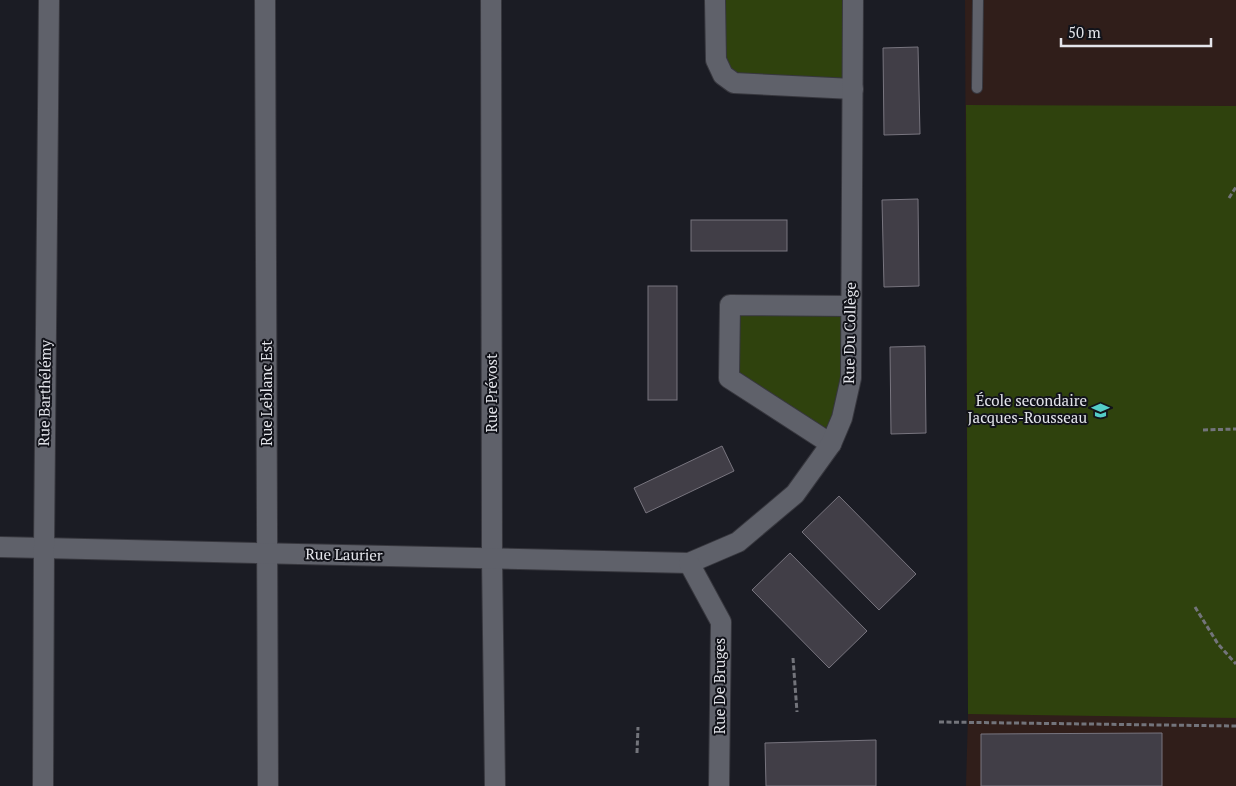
<svg xmlns="http://www.w3.org/2000/svg" width="1236" height="786" font-family="'PT Serif',serif">
  <rect width="100%" height="100%" fill="#1b1c24"/>
  <polygon fill="#301e1a" points="965,0 1236,0 1236,786 966,786 968,714"/>
  <g fill="#2f420d">
    <polygon points="715,0 853,0 853,89 723,75"/>
    <polygon points="966,105 1236,106 1236,718 968,714"/>
    <polygon points="730,305 851,306 851,378 831,444 729,378"/>
  </g>
  <g fill="#413e47" stroke="#78757f">
    <polygon points="918,47 920,134 884,135 883,48"/>
    <polygon points="918,199 919,286 884,287 882,200"/>
    <rect x="691" y="220" width="96" height="31"/>
    <rect x="648" y="286" width="29" height="114"/>
    <polygon points="925,346 926,433 891,434 890,347"/>
    <polygon points="722,446 734,471 646,513 634,488"/>
    <polygon points="839,496 916,574 879,610 802,532"/>
    <polygon points="790,553 867,631 829,668 752,590"/>
    <polygon points="1162,733 1162,786 981,786 981,734"/>
    <polygon points="876,740 876,786 766,786 765,743"/>
  </g>
  <g fill="none" stroke-linecap="round" stroke-linejoin="round">
    <defs>
      <polyline id="service" points="977,88 978,0"/>
      <g id="minor">
        <polyline points="265,0 268,786"/>
        <polyline points="491,0 492,559 495,786"/>
        <polyline points="715,0 716,60 723,75 734,83 853,89"/>
        <polyline points="831,444 729,378 730,305 851,306"/>
        <polyline points="0,547 689,563 738,542 795,494 831,444 842,418 851,378 853,0"/>
        <polyline points="689,563 721,622 719,786"/>
        <polyline points="43,786 44,548 49,0"/>
      </g>
    </defs>
    <use href="#service" stroke="#37373e" stroke-width="12"/>
    <use href="#minor" stroke="#37373e" stroke-width="22"/>
    <g stroke="#73747b" stroke-width="3" stroke-dasharray="5 2.5" stroke-linecap="butt">
      <polyline points="1229,198 1236,187"/>
      <polyline points="1203,430 1236,429"/>
      <polyline points="1195,607 1218,644 1236,664"/>
      <polyline points="793,658 797,712"/>
      <polyline points="939,722 1236,726"/>
      <polyline points="637,753 638,727"/>
    </g>
    <use href="#service" stroke="#5f616a" stroke-width="10"/>
    <use href="#minor" stroke="#5f616a" stroke-width="20"/>
  </g>
  <defs>
    <symbol id="school-bare" viewBox="-9 -9 18 18"><path d="M0-5L7-2L0 1L-7-2ZM-4 1L0 2.5L4 1V4Q0 6-4 4Z" fill="#54cdc8" stroke="#12131a" stroke-width="2.5" paint-order="stroke"/></symbol>
  </defs>
  <g fill-rule="evenodd">
    <use href="#school-bare" x="1088" y="398" width="25" height="25"/>
  </g>
  <g text-anchor="middle" stroke-width="4" stroke-linejoin="round" paint-order="stroke">
    <g font-size="15" fill="#e4e5eb" stroke="#12131a">
      <text transform="translate(850 333) rotate(-89)" y="5">Rue Du Collège</text>
      <text transform="translate(45 393) rotate(-89)" y="5">Rue Barthélémy</text>
      <text transform="translate(267 393) rotate(-90)" y="5">Rue Leblanc Est</text>
      <text transform="translate(492 393) rotate(-90)" y="5">Rue Prévost</text>
      <text transform="translate(344 555) rotate(1)" y="5">Rue Laurier</text>
      <text transform="translate(720 686) rotate(-90)" y="5">Rue De Bruges</text>
    </g>
    <g font-size="15" fill="#e4e5eb" stroke="#12131a" text-anchor="end">
      <text x="1087" y="406">École secondaire<tspan x="1087" dy="17">Jacques-Rousseau</tspan></text>
    </g>
  </g>
  <path d="M1061 38v8h150v-8" fill="none" stroke="#e4e5eb" stroke-width="2.5"/>
  <text x="1068" y="38" font-size="15" fill="#e4e5eb" stroke="#12131a" stroke-width="4" paint-order="stroke">50 m</text>
</svg>
